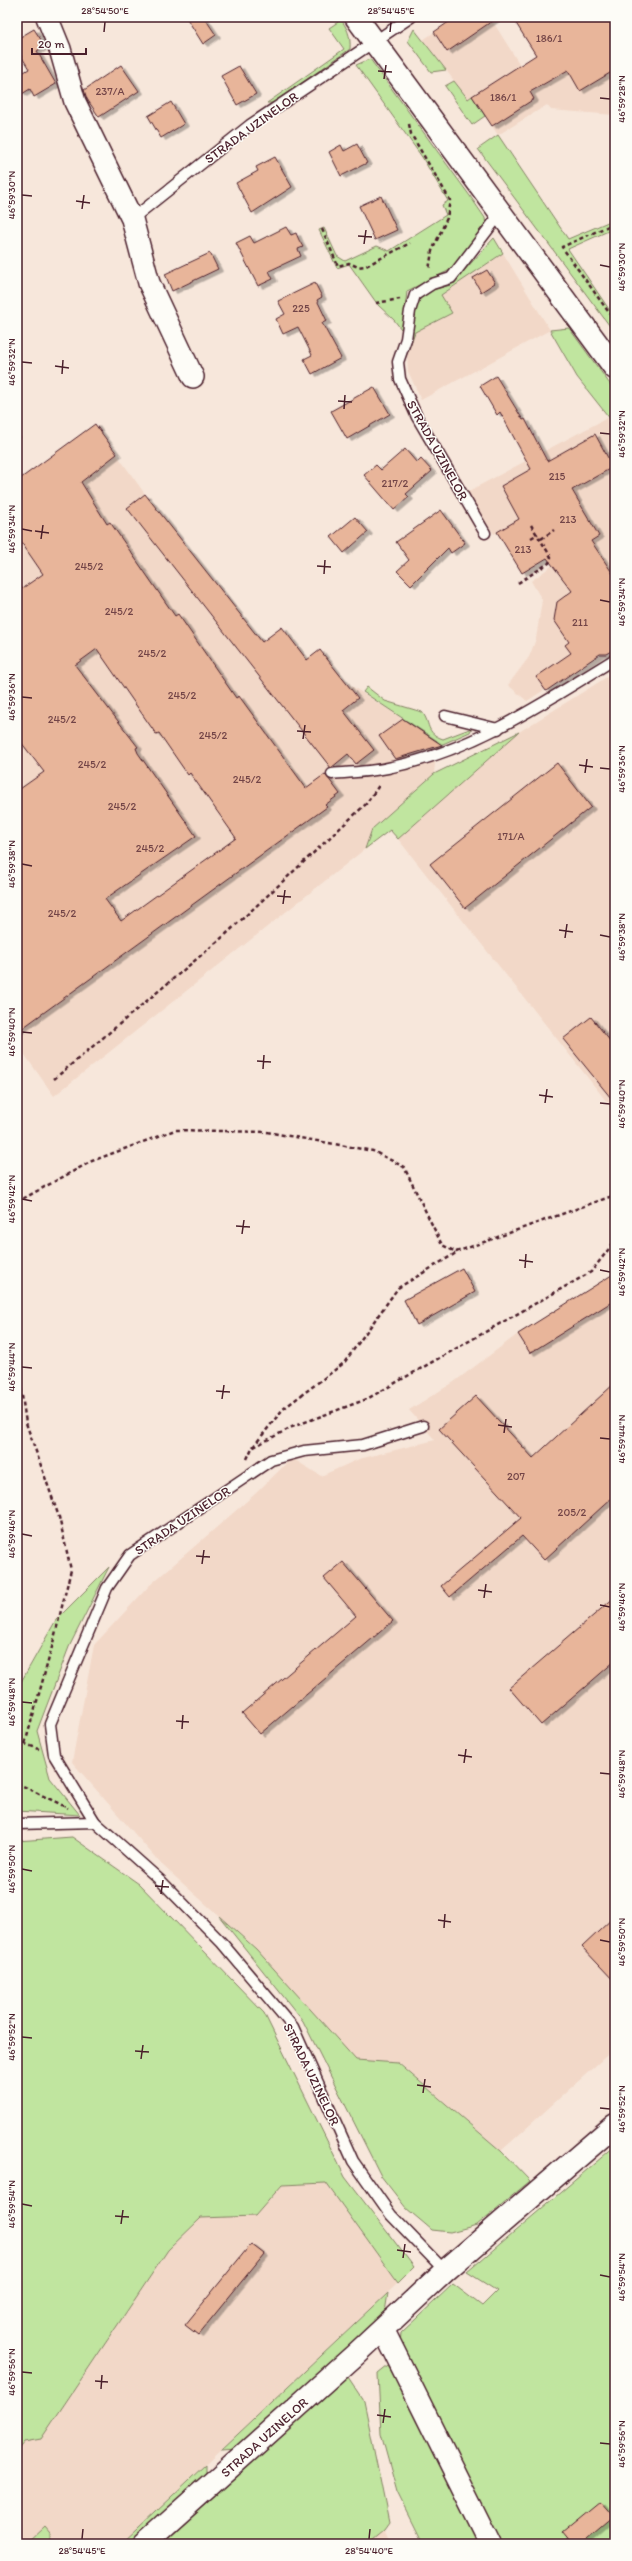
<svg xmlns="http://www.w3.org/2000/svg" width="632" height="2561" font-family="Itim,sans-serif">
  <defs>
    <filter id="shadow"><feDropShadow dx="4.5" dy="2.5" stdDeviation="0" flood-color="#0004"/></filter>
  </defs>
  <rect width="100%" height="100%" fill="#f7e7db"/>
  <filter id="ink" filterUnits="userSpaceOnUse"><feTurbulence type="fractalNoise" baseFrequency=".025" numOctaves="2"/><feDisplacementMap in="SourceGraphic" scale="8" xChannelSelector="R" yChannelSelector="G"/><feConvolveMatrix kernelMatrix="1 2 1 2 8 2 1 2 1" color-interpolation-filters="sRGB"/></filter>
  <g filter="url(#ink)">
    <g fill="#f2d8c8">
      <polygon points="456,17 490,17 520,65 515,68 550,80 512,17 615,17 615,115 551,110 547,105 498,135 472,96 468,99 423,40"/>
      <polygon points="503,253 550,330 421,400 408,371 407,354 415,332 452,313 441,295"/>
      <polygon points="609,417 615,425 615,649 606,654 600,654 527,701 508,685 529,657 536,639 542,600 531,581 568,554 599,536 572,490 494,534 467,492"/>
      <polygon points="95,424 145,494 262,642 282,627 307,659 320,650 347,683 437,741 434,774 372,829 365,849 54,1096 17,1044 17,481"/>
      <polygon points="615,672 615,1112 398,839 519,732"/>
      <polygon points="615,1273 615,2048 501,2151 399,2063 356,2060 256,1949 161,1864 72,1762 94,1645 150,1585 255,1494 292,1458 321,1476 359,1459 435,1440 409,1410 454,1382 518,1334"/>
      <polygon points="326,2183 398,2283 121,2544 17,2544 17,2451 24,2442 41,2439 168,2250 201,2218 255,2216 282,2185"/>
      <polygon points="384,2530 391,2544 367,2544"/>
    </g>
    <g fill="#c0e59f" stroke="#858265">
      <path d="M 335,17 L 339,17 C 347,27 351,36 350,49 L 273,103 L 267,103 L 344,49 L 329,28 L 338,22 Z"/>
      <polygon points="414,29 446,70 431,72 408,41"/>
      <polygon points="370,59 470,196 485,218 486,227 452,269 407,291 403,326 401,329 394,320 378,305 349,264 337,268 319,230 324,228 337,256 345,261 377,246 389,251 446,215 442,205 448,201 422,157 356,65"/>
      <polygon points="454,81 468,99 472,96 485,116 472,125 445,86"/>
      <polygon points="498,135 568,239 615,219 615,228 568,249 615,318 615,333 478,149"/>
      <polygon points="494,238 503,253 441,295 452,313 415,332 407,354 418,300 432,290 451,285"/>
      <polygon points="569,328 615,391 615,425 577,377 550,330"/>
      <path d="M 367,687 L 385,701 L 422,712 C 431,723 425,733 443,739 L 472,728 L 470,732 L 436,747 L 437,741 L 363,692 Z"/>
      <polygon points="519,732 398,839 390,830 365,849 372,829 434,774"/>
      <polygon points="109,1567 69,1647 37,1731 50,1778 80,1815 17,1811 17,1689 56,1620"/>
      <polygon points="72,1837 139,1884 264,2013 345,2177 414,2267 398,2283 326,2183 282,2185 255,2216 201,2218 168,2250 41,2439 24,2442 17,2451 17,1841"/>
      <polygon points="219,1916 256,1949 356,2060 398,2063 501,2151 530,2181 477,2225 450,2232 432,2230 406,2208 381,2176 303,2021"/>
      <polygon points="615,2146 615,2544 499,2544 400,2345 401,2333 453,2284 482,2306 497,2291 467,2272"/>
      <polygon points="388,2293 385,2312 238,2449 221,2450"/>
      <polygon points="388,2366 419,2416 480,2544 423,2544 397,2492 381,2434 378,2374"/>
      <polygon points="348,2377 364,2401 389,2523 384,2530 367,2544 162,2544"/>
      <polygon points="206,2464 206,2475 132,2544 121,2544"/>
      <polygon points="45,2526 50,2532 50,2544 26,2544"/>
    </g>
    <g fill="#e8b59a" stroke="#4a1f2b" fill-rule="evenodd" filter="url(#shadow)">
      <polygon points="186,17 204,17 216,35 203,44"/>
      <polygon points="456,17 498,17 447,52 434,32"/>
      <polygon points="512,17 615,17 615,70 580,91 568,70 530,92 534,99 492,126 472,96 536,55"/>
      <polygon points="34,29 45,46 37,51 56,84 34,97 30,89 22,94 17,86 17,76 29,69 17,49 17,39"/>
      <polygon points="121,65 139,91 99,117 87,99 84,90"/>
      <polygon points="239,66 256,94 237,105 221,76"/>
      <polygon points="171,102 184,124 161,138 148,116"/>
      <polygon points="357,144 367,163 341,176 329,152 341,145 344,151"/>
      <polygon points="275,157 292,187 252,213 236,183 258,171 256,167"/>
      <polygon points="381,196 397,230 375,240 359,206"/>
      <polygon points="286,227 291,235 296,233 299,240 303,247 298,249 301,256 269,271 273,279 258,286 236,243 250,236 254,243"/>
      <polygon points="210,253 218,269 172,291 165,274"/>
      <polygon points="487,270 495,283 481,292 473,278"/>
      <polygon points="315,283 322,297 317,300 327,321 322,323 341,358 312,374 304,359 312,355 298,327 283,334 276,319 285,314 278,301"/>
      <polygon points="496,376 523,420 525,419 547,461 595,434 613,467 572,490 599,536 591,541 615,577 615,649 606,654 600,654 546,691 536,677 571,653 565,645 569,642 554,620 557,602 572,591 547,558 522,573 497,532 519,519 501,486 531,469 500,412 497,415 480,386"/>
      <polygon points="374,387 390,414 347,439 331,411"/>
      <path d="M 95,424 L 117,454 L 81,482 L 107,524 L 110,522 L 175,616 L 178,614 L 236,698 L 239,696 L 306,788 L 325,774 L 340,794 L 325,805 L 327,807 L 17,1032 L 17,791 L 44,772 L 17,737 L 17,592 L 43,574 L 17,536 L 17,481 ZM 97,649 L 156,734 L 159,733 L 188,775 L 190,773 L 236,838 L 121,921 L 105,899 L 196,836 L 138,753 L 136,748 L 138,747 L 75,665 Z"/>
      <polygon points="405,449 417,463 421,459 432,471 406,494 409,497 394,510 364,475 376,465 381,470"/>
      <polygon points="145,494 262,642 282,627 307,660 320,650 358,698 343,710 374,750 356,764 348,754 331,768 127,508"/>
      <polygon points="441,510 465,543 451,553 448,548 411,585 397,571 409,560 396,542"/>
      <polygon points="355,517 368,532 344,553 331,537"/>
      <polygon points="403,719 442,745 395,759 379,736"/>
      <polygon points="557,763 591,807 465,908 430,864"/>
      <polygon points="591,1017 615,1047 615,1103 563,1039"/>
      <polygon points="462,1268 475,1292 417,1325 404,1300"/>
      <polygon points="615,1273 615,1300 530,1353 518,1334"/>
      <polygon points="615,1383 615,1495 544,1560 522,1536 450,1597 441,1586 521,1518 439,1429 476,1396 533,1458"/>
      <polygon points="343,1562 393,1621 260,1734 242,1713 356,1616 324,1578"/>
      <polygon points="615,1597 615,1661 541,1725 509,1688"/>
      <polygon points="615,1916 615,1982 582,1947"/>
      <polygon points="251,2244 264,2254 198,2335 185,2325"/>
      <polygon points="600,2501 614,2517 582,2544 570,2544 561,2533"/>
    </g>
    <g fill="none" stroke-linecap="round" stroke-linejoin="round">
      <defs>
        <g id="lane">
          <polyline points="132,219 250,125 411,17"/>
          <polyline points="485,533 417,417 400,379 398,362 406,339 410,311 415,295 432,284 451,278 500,214"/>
          <polyline points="445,716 498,729"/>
          <path d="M 332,774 C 352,772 373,772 392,767 C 474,750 545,702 615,659"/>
          <polyline points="95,1822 54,1755 50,1724 107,1588 130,1555 271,1460 304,1451 363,1445 423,1426"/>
          <polyline points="17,1824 95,1822 160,1880 222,1943 293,2027 353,2161 391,2215 445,2271"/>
        </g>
        <g id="street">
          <polyline points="47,17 60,49 75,102 132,219 149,283 193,377"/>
          <polyline points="383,2329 490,2544"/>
        </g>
        <g id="secondary">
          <polyline points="356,17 615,368"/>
          <polyline points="144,2544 355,2355 445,2271 615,2125"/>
        </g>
      </defs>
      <use href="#lane" stroke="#4a1f2b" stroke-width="13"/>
      <use href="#street" stroke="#4a1f2b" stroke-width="24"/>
      <use href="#secondary" stroke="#4a1f2b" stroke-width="25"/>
      <g stroke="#4a1f2b" stroke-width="2.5" stroke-dasharray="4 3" stroke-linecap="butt">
        <polyline points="409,124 411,134 450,200 447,218 432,251 429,270"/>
        <polyline points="615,223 562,247 615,321"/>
        <polyline points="322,229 338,266 349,263 358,267 366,266 410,243"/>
        <polyline points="376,303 400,299"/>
        <polyline points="17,439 21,436"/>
        <polyline points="531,538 538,534"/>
        <polyline points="541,539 554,530"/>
        <polyline points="518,583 549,563 551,557 531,525"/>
        <polyline points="54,1079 224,936 366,804 380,784"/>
        <polyline points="17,1202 92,1161 175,1130 267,1132 373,1151 404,1167 442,1245 456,1252 615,1195"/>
        <polyline points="17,1361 26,1423 59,1517 71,1570 52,1647 25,1744"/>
        <polyline points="253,1447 283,1409 344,1363 398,1288 456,1253"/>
        <polyline points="247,1459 252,1448 292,1427 367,1399 591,1272 615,1241"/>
        <polyline points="17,1741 39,1749"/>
        <polyline points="17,1783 68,1808"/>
      </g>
      <use href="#lane" stroke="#fdfcf7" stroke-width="10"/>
      <use href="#street" stroke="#fdfcf7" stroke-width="21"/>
      <use href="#secondary" stroke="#fdfcf7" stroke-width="22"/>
    </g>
  </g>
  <path fill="none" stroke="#4a1f2b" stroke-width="1.5" d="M 104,32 L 105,22M 390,32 L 391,22M 378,71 L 392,72M 384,79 L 386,65M 600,98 L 610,99M 22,195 L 32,196M 76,201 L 90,203M 82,209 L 84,195M 358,236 L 372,237M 364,244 L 366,230M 600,265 L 610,267M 22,362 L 32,363M 55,366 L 69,368M 62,374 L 63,360M 338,401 L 352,402M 344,409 L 345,395M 600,433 L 610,434M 22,529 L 32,531M 35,531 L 49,533M 41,539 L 43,525M 317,566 L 331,567M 324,574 L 325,560M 600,600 L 610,602M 22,697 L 32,698M 297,731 L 311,732M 303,739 L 305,725M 579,765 L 593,767M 600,768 L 610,769M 585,773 L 587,759M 22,864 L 32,866M 277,896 L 291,897M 283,904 L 285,890M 559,930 L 573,932M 600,935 L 610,937M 565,938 L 567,924M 22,1032 L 32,1033M 257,1061 L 271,1062M 263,1069 L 264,1055M 539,1095 L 553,1097M 545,1103 L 547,1089M 600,1103 L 610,1104M 22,1199 L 32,1201M 236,1226 L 250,1227M 242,1234 L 244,1220M 519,1260 L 533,1262M 525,1268 L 526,1254M 600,1270 L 610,1272M 22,1367 L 32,1368M 216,1391 L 230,1392M 222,1399 L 224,1385M 498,1425 L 512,1427M 504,1433 L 506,1419M 600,1438 L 610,1439M 22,1534 L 32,1536M 196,1556 L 210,1557M 202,1564 L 204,1550M 478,1590 L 492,1592M 484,1598 L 486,1584M 600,1605 L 610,1607M 22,1702 L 32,1703M 176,1721 L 189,1722M 182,1729 L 183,1715M 458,1755 L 472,1757M 464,1763 L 466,1749M 600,1773 L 610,1774M 22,1869 L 32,1871M 155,1886 L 169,1887M 161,1894 L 163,1880M 438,1920 L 451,1922M 444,1928 L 445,1914M 600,1940 L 610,1942M 22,2037 L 32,2038M 135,2051 L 149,2052M 141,2059 L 143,2045M 417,2085 L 431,2087M 423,2093 L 425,2079M 600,2108 L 610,2109M 22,2204 L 32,2206M 115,2216 L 129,2217M 121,2224 L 123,2210M 397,2250 L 411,2252M 403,2258 L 405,2244M 600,2275 L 610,2277M 22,2372 L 32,2373M 95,2381 L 108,2382M 101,2389 L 102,2375M 377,2415 L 391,2417M 383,2423 L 385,2409M 600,2443 L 610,2444M 82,2539 L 83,2529M 369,2539 L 370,2529"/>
  <g text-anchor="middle" stroke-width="3" stroke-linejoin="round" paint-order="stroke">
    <g font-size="11" fill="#724447">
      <text x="549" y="42">186/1</text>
      <text x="110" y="95">237/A</text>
      <text x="503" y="101">186/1</text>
      <text x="301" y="312">225</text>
      <text x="557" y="480">215</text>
      <text x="395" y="487">217/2</text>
      <text x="568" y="523">213</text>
      <text x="523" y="553">213</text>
      <text x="89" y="570">245/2</text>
      <text x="119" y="615">245/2</text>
      <text x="580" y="626">211</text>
      <text x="152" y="657">245/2</text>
      <text x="182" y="699">245/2</text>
      <text x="62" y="723">245/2</text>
      <text x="213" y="739">245/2</text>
      <text x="92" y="768">245/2</text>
      <text x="247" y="783">245/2</text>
      <text x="122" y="810">245/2</text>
      <text x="511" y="840">171/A</text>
      <text x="150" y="852">245/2</text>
      <text x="62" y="917">245/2</text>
      <text x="516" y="1480">207</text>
      <text x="572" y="1516">205/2</text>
    </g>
    <g font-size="13" fill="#4a1f2b" stroke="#fdfcf7">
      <text transform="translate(251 127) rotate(-36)" y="5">STRADA UZINELOR</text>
      <text transform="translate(438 450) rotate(61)" y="5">STRADA UZINELOR</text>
      <text transform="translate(182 1520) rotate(-34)" y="5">STRADA UZINELOR</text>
      <text transform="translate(312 2074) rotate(64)" y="5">STRADA UZINELOR</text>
      <text transform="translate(264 2437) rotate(-42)" y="5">STRADA UZINELOR</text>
    </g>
  </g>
  <rect width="632" height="2561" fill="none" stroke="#fdfcf7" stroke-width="44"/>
  <path d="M32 48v6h54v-6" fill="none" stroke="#4a1f2b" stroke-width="2"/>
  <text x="38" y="48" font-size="12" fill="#4a1f2b" stroke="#fdfcf7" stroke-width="3" paint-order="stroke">20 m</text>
  <rect x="22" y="22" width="588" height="2517" fill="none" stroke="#4a1f2b" stroke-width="1.5"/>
  <g font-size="10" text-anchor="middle" fill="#4a1f2b">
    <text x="105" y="14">28°54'50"E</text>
    <text x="391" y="14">28°54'45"E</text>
    <text transform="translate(621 99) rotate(-90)" y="4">46°59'28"N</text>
    <text transform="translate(11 195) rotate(-90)" y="4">46°59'30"N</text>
    <text transform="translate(621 267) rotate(-90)" y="4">46°59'30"N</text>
    <text transform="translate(11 362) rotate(-90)" y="4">46°59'32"N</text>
    <text transform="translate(621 434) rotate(-90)" y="4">46°59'32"N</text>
    <text transform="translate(11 529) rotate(-90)" y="4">46°59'34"N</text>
    <text transform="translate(621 602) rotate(-90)" y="4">46°59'34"N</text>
    <text transform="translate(11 697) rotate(-90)" y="4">46°59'36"N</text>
    <text transform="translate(621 769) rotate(-90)" y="4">46°59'36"N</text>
    <text transform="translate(11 864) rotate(-90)" y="4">46°59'38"N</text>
    <text transform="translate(621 937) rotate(-90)" y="4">46°59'38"N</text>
    <text transform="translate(11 1032) rotate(-90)" y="4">46°59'40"N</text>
    <text transform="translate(621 1104) rotate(-90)" y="4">46°59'40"N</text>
    <text transform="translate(11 1199) rotate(-90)" y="4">46°59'42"N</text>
    <text transform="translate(621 1272) rotate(-90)" y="4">46°59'42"N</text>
    <text transform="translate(11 1367) rotate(-90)" y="4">46°59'44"N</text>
    <text transform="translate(621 1439) rotate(-90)" y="4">46°59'44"N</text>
    <text transform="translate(11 1534) rotate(-90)" y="4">46°59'46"N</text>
    <text transform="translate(621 1607) rotate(-90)" y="4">46°59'46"N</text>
    <text transform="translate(11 1702) rotate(-90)" y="4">46°59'48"N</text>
    <text transform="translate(621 1774) rotate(-90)" y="4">46°59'48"N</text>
    <text transform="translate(11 1869) rotate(-90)" y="4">46°59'50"N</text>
    <text transform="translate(621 1942) rotate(-90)" y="4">46°59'50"N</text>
    <text transform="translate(11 2037) rotate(-90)" y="4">46°59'52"N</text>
    <text transform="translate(621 2109) rotate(-90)" y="4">46°59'52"N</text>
    <text transform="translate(11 2204) rotate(-90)" y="4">46°59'54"N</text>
    <text transform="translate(621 2277) rotate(-90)" y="4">46°59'54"N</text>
    <text transform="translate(11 2372) rotate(-90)" y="4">46°59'56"N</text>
    <text transform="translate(621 2444) rotate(-90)" y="4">46°59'56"N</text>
    <text x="82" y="2554">28°54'45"E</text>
    <text x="369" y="2554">28°54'40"E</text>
  </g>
</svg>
